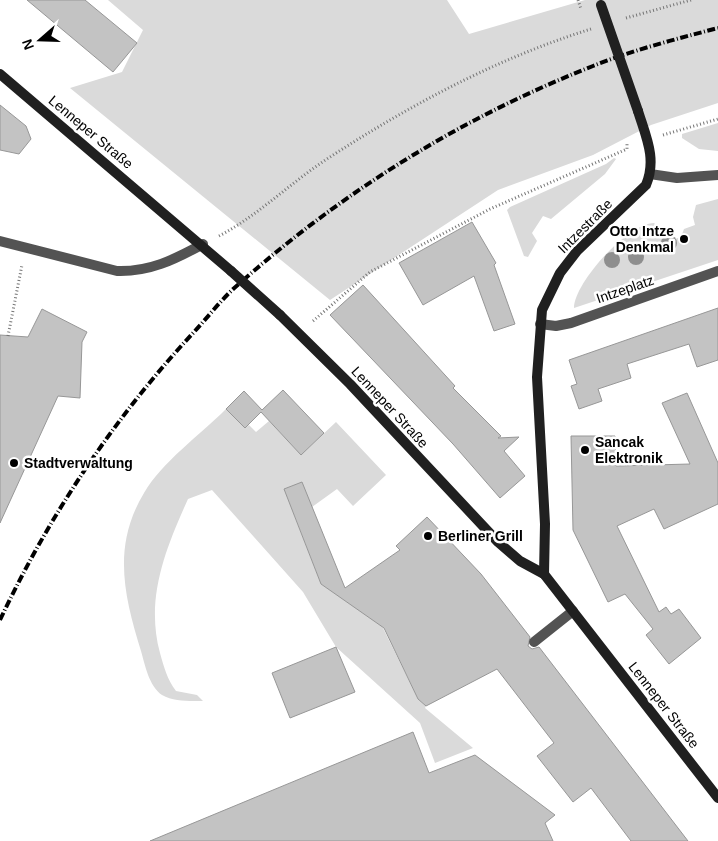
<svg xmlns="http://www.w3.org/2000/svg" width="718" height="841" font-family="Arial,sans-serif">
  <rect width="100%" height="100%" fill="#fff"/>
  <g fill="#dadada">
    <polygon points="108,0 447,0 469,34 585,0 718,0 718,103 651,125 593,155 498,190 330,300 70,88 122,72 143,30"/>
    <polygon points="718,123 718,151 699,149 682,138 682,134"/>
    <polygon points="614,158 616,159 605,174 551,219 543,216 532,233 537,241 528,257 524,256 507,210 510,207 606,164"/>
    <path d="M 718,199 L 718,260 L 574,308 C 574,283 628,223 654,223 L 672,240 L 681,237 L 684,229 L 695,225 L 693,217 L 696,205 Z"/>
    <path d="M 226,409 L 245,428 L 249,425 L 256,432 L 269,421 L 301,455 L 336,422 L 386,475 L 353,506 L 337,489 L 312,507 L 294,515 L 321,584 L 382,626 L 418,699 L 426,706 L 425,708 L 473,748 L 435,763 L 420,723 L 336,647 L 303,592 L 212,490 L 188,499 C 166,548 145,598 160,653 C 164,667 167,679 176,691 L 197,695 L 203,701 C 190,701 174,702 162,695 C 149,686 145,665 141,651 C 124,596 112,546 144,493 C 162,462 200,435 226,409 Z"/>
  </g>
  <g fill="#c3c3c3" stroke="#979797">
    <polygon points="27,0 85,0 137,43 113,72"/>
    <polygon points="0,105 26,126 31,139 19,154 0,150"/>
    <polygon points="472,222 496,263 494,265 515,324 494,331 474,276 423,305 399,263"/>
    <polygon points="363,285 455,386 453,388 501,436 498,438 519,437 504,451 525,476 500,498 453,444 330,315"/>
    <polygon points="718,308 718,360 697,367 689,344 627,364 631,378 598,389 602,401 579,409 571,386 577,384 569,360"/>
    <polygon points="42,309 87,332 82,342 80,398 58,396 0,523 0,335 28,337"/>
    <polygon points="283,390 324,433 301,455 261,412 245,428 226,409 244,391 262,410"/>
    <polygon points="687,393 718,463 718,504 664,529 654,509 617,526 659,612 666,607 671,614 679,609 701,638 669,664 646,635 653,629 625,594 608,602 573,530 571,436 615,436 616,466 690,464 662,403"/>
    <polygon points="302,482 345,588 400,550 396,546 427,517 481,574 530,637 528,646 532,649 539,647 688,841 631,841 591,788 573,802 537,756 554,743 497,669 426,706 418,699 384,628 321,584 284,489"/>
    <polygon points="336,647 355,692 290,718 272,673"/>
    <polygon points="413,732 429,773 475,755 555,815 545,823 553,841 150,841"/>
  </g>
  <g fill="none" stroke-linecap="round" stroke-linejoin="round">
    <g stroke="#757575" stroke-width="3" stroke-dasharray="1 2.5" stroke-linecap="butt">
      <polyline points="578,0 581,9"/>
      <polyline points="626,18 691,0"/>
      <polyline points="663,135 718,119"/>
      <path d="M 219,236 C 259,215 291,182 330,157 C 412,104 498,58 591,29"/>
      <polyline points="313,321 370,272 490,209 627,149 627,143"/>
      <polyline points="8,336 22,265"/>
    </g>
    <g stroke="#535353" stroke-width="10">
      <path d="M 0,241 L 117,271 C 149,272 174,260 203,244"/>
      <polyline points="534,642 573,611"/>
    </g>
    <g stroke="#535353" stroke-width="10">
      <polyline points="650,174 677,178 718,175"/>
      <polyline points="540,324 556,326 571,323 718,271"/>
    </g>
    <g stroke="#202020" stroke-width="10">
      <polyline points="0,74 231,271"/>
      <polyline points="280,315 350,384 498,542 520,561 544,574 718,798"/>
      <path d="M 544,574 L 545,524 L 537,377 L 542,310 L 560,273 L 577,251 L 646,185 C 657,159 646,137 638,111"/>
    </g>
    <path stroke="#000" stroke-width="4" stroke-dasharray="8 2.5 1 2.5" stroke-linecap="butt" d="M 0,620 C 50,514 114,418 194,332 C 209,316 223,297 240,283 C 345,190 463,117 593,66 C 633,50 676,39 718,28"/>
    <g stroke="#202020" stroke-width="10">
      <polyline points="601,5 638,111"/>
      <polyline points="231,271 280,315"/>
    </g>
  </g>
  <g fill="#8e8e8e">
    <circle cx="669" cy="243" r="8"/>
    <circle cx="636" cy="257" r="8"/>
    <circle cx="612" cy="260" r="8"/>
  </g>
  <g fill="#000" stroke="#fff" stroke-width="2">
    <circle cx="684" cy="239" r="5"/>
    <circle cx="585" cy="450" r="5"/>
    <circle cx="14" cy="463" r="5"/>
    <circle cx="428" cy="536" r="5"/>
  </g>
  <g text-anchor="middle" stroke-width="5" stroke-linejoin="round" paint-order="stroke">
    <g font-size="14" fill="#000" stroke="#fff">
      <text transform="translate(91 132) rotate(40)" y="5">Lenneper Straße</text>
      <text transform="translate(585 226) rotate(-45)" y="5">Intzestraße</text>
      <text transform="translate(625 289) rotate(-19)" y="5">Intzeplatz</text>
      <text transform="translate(390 407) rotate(47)" y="5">Lenneper Straße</text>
      <text transform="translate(664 705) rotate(52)" y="5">Lenneper Straße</text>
    </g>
    <g font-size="14" font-weight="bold" fill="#000" stroke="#fff" text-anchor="start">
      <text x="674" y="236" text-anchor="end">Otto Intze<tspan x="674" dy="16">Denkmal</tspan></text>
      <text x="595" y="447">Sancak<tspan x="595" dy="16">Elektronik</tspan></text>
      <text x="24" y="468">Stadtverwaltung</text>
      <text x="438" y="541">Berliner Grill</text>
    </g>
  </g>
  <g transform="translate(40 40) rotate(250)" stroke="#ffffff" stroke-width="4" paint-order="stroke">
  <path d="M0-4L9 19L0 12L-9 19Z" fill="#000000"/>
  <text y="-8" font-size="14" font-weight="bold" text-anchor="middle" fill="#000000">N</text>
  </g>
</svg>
